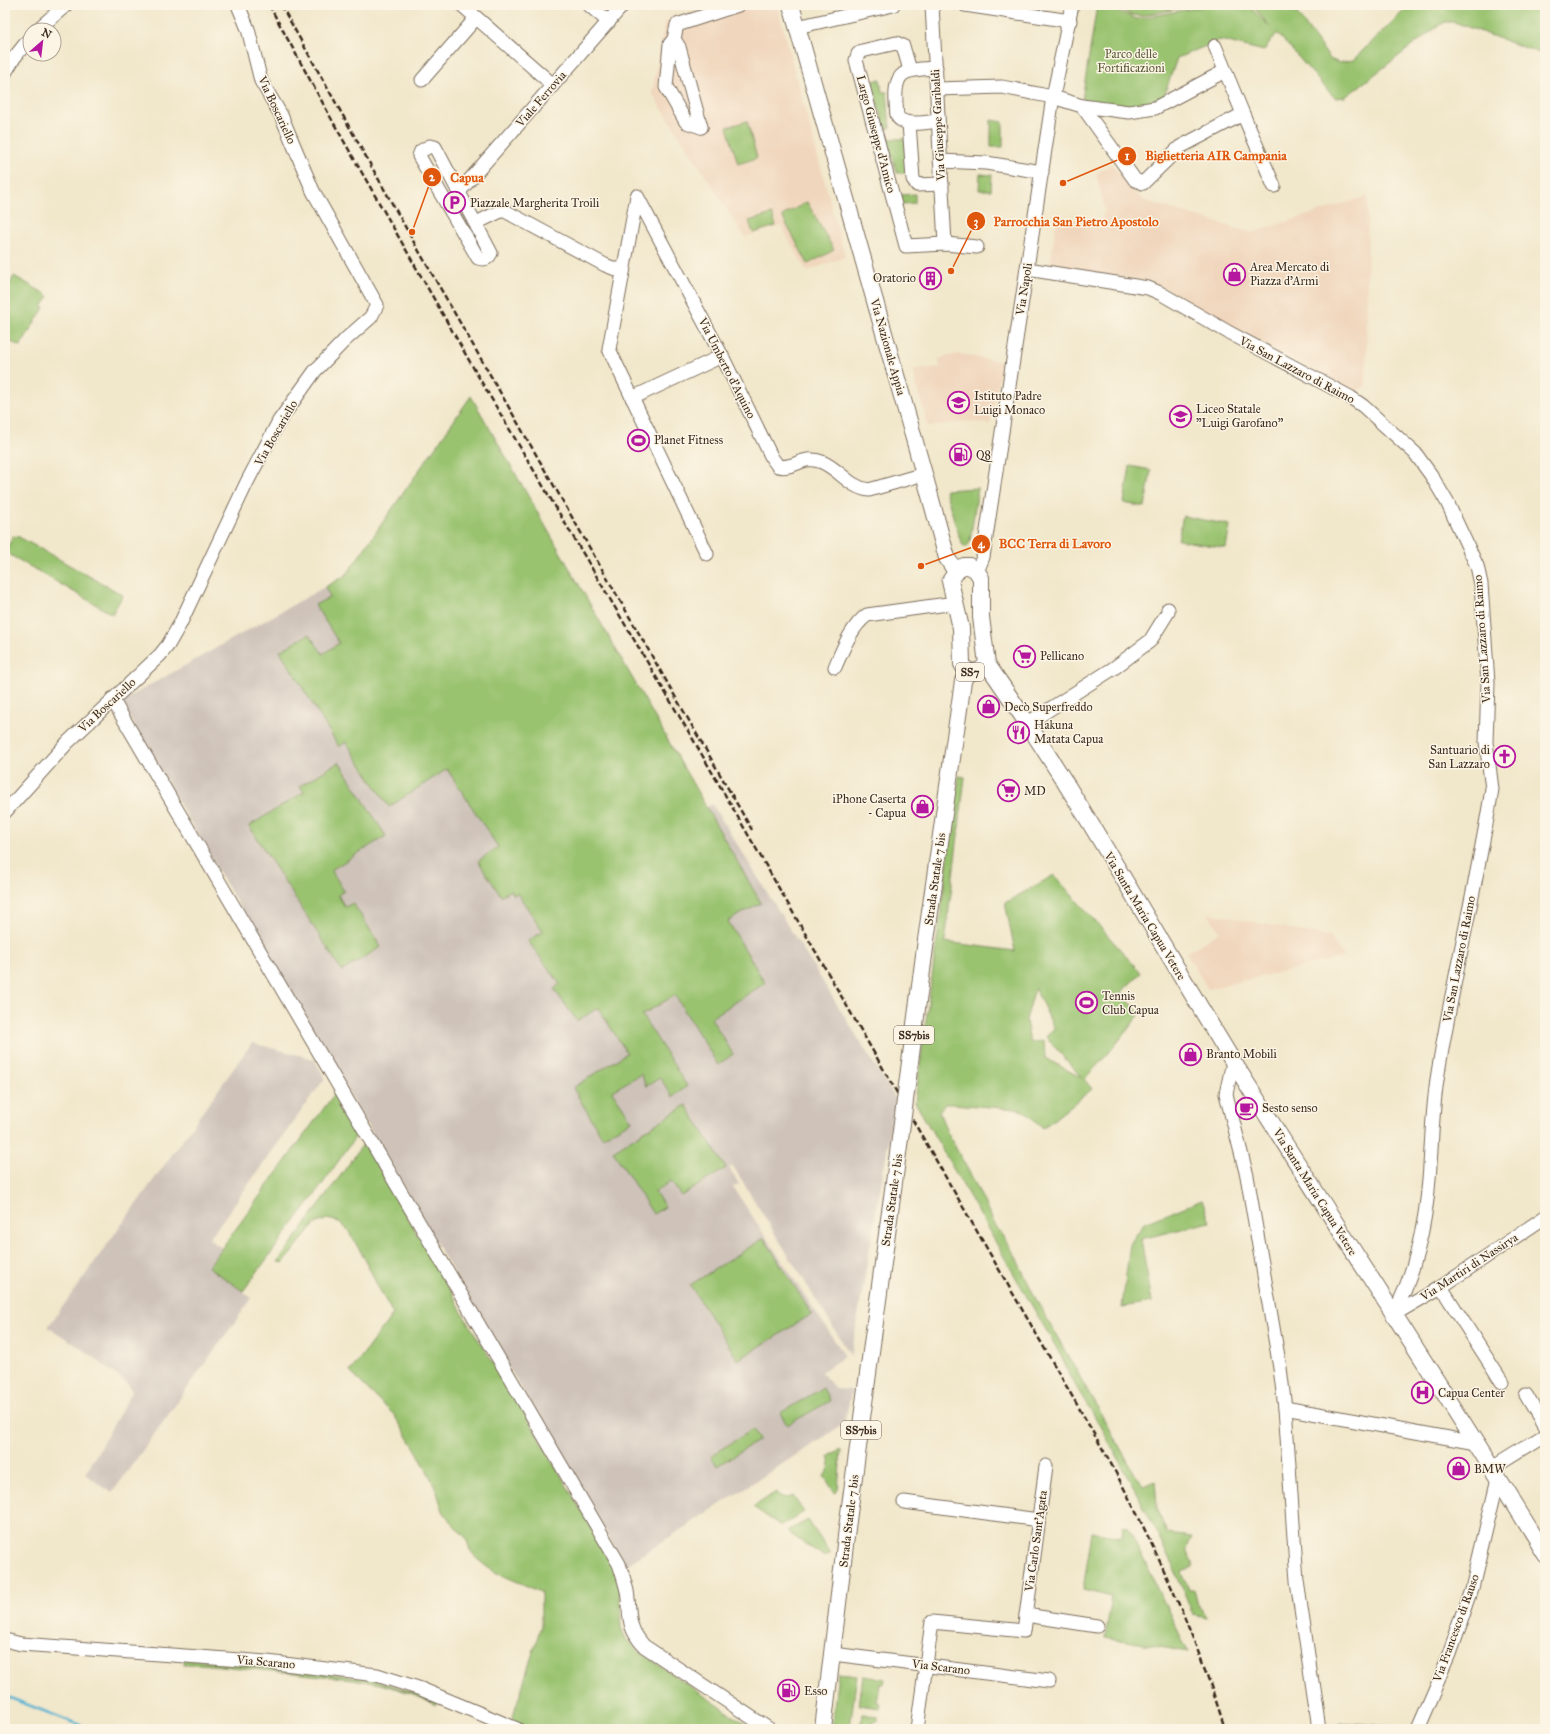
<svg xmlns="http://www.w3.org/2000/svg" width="1550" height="1734" font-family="'IM FELL Great Primer',serif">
  <rect width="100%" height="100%" fill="#fcf5e5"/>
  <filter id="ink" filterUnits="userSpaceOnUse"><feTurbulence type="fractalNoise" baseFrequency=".025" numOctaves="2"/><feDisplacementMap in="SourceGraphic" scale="8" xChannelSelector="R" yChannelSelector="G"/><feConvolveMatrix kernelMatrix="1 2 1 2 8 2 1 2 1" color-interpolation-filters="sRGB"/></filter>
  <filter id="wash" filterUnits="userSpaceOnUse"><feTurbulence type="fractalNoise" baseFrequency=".012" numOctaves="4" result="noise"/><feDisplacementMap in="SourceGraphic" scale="16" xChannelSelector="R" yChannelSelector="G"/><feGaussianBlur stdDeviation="0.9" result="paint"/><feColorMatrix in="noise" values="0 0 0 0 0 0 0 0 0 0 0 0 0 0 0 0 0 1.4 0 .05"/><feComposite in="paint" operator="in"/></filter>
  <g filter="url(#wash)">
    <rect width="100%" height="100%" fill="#f1e7cb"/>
    <g fill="#f0d6bc">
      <polygon points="723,5 777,5 845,257 807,271 781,226 745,237 652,93 665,22"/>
      <polygon points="1111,164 1142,200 1252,233 1368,196 1366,385 1355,393 1193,306 1194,303 1155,283 1050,266 1057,218 1100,222 1105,210 1096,174"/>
      <polygon points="959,354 1002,362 990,424 969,421 928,427 916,384 914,370 940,368 939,359"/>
      <polygon points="1208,913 1330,937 1344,957 1208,989 1186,953 1220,932"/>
    </g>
    <g fill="#cec2b9">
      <polygon points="471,396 706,807 693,815 712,804 896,1099 851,1356 733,1166 729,1168 739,1184 733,1187 845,1356 821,1372 835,1389 852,1390 844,1424 625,1566 120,702 346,575"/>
      <polygon points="252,1043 314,1059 325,1078 209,1239 222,1248 208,1267 252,1298 112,1493 85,1474 132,1392 128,1384 84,1350 48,1327"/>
    </g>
    <g fill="#9ac370" stroke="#6a7647" fill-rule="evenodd">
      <polygon points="1097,5 1103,5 1137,19 1210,5 1248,5 1271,28 1252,5 1291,5 1330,59 1339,63 1353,60 1410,5 1545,5 1545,55 1454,22 1445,22 1438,26 1353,91 1345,97 1336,98 1330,93 1277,33 1264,51 1220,40 1177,58 1161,105 1138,110 1082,100"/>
      <polygon points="1112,5 1196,5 1141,16 1131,15"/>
      <polygon points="880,79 882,92 887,92 890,128 885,129 871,82"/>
      <polygon points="991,120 1003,122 1003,147 991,147"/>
      <polygon points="747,121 757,158 738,164 727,127"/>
      <polygon points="887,139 905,139 906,173 897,173"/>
      <polygon points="980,174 992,175 991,190 979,190"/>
      <polygon points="915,194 915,203 903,204 901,195"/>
      <polygon points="807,202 834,250 808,264 782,216"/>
      <polygon points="772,214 776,226 753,233 749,221"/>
      <polygon points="14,276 49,296 42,307 44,308 20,346 5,339 5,293"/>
      <polygon points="471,396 761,903 728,921 765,983 711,1018 733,1054 718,1065 675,995 642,1015 687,1086 673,1097 660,1078 646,1086 641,1074 612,1091 632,1121 602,1137 573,1088 627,1053 598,1008 577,1021 554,989 560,984 528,941 543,931 517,893 514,895 511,890 501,896 478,861 498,847 447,769 389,807 346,742 339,747 280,651 309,634 323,654 339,643 315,605 330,597 325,587 346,575"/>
      <polygon points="1130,466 1151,470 1145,507 1124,503"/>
      <polygon points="978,488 970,541 967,547 964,547 960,539 945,490"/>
      <polygon points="1183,516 1230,525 1226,548 1178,540"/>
      <polygon points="13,536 19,537 123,595 112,614 5,552"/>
      <polygon points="339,762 386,836 331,870 344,891 338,895 345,907 353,903 381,947 342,971 249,826 304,792 300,786"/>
      <path d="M 959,776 L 965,777 L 945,942 L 1015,951 L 1005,903 L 1054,875 L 1141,973 L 1121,992 L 1140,1014 L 1108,1054 L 1084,1079 L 1092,1089 L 1043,1128 L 1026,1112 L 1016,1109 L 952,1104 L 945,1104 L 939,1111 L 947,1132 L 973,1179 L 994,1223 L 1015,1255 L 1038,1303 L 1139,1481 L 1142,1486 L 1155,1481 L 1157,1507 L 1167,1534 L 1192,1537 C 1181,1559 1191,1550 1193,1567 L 1182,1572 L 1189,1590 L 1194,1590 L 1198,1605 L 1207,1618 L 1193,1615 C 1170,1553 1136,1491 1104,1433 C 1089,1407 1072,1383 1061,1356 L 915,1102 ZM 1035,988 L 1054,1028 L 1046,1037 L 1082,1078 L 1045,1058 L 1044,1041 L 1030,1042 L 1026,1020 Z"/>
      <polygon points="335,1093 358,1133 319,1189 243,1291 208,1267"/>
      <polygon points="686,1105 726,1168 681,1196 671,1181 655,1192 665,1207 653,1214 613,1151"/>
      <polygon points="364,1143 417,1234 439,1268 465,1318 524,1412 607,1555 616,1573 620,1596 621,1628 626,1639 641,1653 753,1729 532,1729 512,1720 541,1626 541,1592 497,1573 487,1567 477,1559 470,1550 466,1538 450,1521 443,1511 435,1486 416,1450 394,1415 350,1372 393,1314 376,1283 366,1261 348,1230 339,1222 327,1219 315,1224 283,1263 278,1262"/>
      <polygon points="1202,1200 1210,1222 1141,1239 1152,1302 1122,1307 1130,1244 1144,1223"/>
      <polygon points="764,1238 812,1314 738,1360 690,1285"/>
      <polygon points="823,1388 830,1401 787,1425 780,1413"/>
      <polygon points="753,1429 759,1440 717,1466 711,1456"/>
      <path d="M 840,1449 L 841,1450 L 838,1490 L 835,1493 L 824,1476 C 830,1469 831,1466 828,1457 Z"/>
      <path d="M 776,1492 L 777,1494 C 783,1498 787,1499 793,1496 L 804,1512 L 781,1526 L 753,1507 Z"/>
      <polygon points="808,1520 830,1553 825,1557 789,1533 789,1530"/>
      <polygon points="1123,1526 1128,1527 1188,1652 1105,1637 1112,1597 1083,1590 1092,1532 1122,1537"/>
      <polygon points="184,1658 369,1678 439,1700 436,1705 411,1693 380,1684 353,1679 201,1664 184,1664"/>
      <polygon points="838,1673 857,1675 850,1727 832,1724"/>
      <polygon points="863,1676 885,1679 884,1684 880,1684 877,1702 881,1703 880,1708 859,1705"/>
      <polygon points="862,1714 878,1716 878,1721 873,1721 872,1729 860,1729"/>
      <polygon points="1341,1722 1404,1728 1408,1729 1336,1729 1336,1726"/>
    </g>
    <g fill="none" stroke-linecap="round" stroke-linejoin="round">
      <polyline stroke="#53b3d2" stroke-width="2.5" points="5,1696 90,1729"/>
    </g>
  </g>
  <g filter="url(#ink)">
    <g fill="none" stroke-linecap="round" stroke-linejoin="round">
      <defs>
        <g id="minor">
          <polyline points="462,5 553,85"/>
          <polyline points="589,5 609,22"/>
          <polyline points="932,5 945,244"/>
          <polyline points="965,5 1070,21"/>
          <polyline points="797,27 893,5"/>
          <polyline points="37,30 66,5"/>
          <polyline points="674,39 679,47 701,127"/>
          <path d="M 936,68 C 906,70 894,69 896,103 C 897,109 895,117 901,120 C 910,126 928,122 938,121"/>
          <polyline points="910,70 903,46 896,43 862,51 858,54 856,60 906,246 945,244 977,247"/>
          <polyline points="5,73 14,58 30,38"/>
          <polyline points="422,80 476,18"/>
          <polyline points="937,89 1002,87 1053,97 1082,106 1129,112 1155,108 1225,71"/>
          <polyline points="1082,106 1135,180 1143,183 1180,147 1243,114 1215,46"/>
          <polyline points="1243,114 1274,186"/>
          <polyline points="909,123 913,179 917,185 942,184"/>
          <polyline points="701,127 686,122 666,87 670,44 674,39 677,25 738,5"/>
          <path d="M 430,146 L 435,147 L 491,253 C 488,259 484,260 478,258 L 419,156 L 421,151 Z"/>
          <polyline points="940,161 986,163 1042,172"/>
          <polyline points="459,192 623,5"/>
          <polyline points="476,223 503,210 605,265 623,272"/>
          <path d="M 1027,269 L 1148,288 L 1160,293 L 1228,332 L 1350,397 L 1363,406 L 1415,453 L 1431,475 L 1447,502 L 1477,566 L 1481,584 L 1488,683 L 1486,742 L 1492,789 C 1477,884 1453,978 1438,1073 C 1432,1108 1432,1144 1429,1179 C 1426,1223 1414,1277 1393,1315"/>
          <polyline points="632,398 722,356"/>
          <path d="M 707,554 L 609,349 L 637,196 L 722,356 L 772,458 L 778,466 C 795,470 802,454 822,462 C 839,469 850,488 869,490 L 924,474"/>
          <polyline points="977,572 983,557 1053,97 1072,5"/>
          <path d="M 835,667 C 843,649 851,627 867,615 L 955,603"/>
          <path d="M 112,699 L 619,1564 C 622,1573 625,1582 627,1591 C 631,1616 626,1626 644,1646 L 769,1729"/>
          <polyline points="1028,723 1114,668 1150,641 1168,612 1168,609"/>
          <polyline points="5,812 68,742 160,655 168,645 180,624 247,482 279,421 315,371 346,339 371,317 377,305 313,191 281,115 261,81 248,29 238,5"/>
          <polyline points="1233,1062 1226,1094 1247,1176 1280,1368 1285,1408 1297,1581 1319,1729"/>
          <polyline points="1441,1287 1502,1382"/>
          <polyline points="1393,1315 1441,1287 1545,1217"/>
          <polyline points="1526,1395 1545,1427"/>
          <polyline points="1285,1408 1476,1443"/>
          <polyline points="1492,1468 1545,1435"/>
          <polyline points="904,1502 1039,1520"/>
          <polyline points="1026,1615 1097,1626"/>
          <polyline points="5,1640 21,1644 267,1662 377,1675 421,1689 517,1729"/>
          <polyline points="833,1654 1049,1681"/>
          <polyline points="917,1729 932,1622 1024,1631 1046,1466"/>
          <polyline points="1417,1729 1449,1655 1472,1588 1498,1478"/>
        </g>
        <g id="major">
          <polyline points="791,5 924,474 947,558 956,572"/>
          <path d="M 964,566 L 969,566 L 976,570 L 981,578 L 981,617 L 987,664 C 981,671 977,672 967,672 L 962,664 L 961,628 L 950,581 L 959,568 Z"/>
          <path d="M 987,664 C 1077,792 1152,930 1234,1063 C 1337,1228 1444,1389 1545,1554"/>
          <polyline points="926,940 963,681 967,672"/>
          <polyline points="823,1729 847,1528 901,1131"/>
        </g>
      </defs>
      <use href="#minor" stroke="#7b6c5b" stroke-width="15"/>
      <use href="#major" stroke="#7b6c5b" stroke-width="18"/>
      <use href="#minor" stroke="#fff" stroke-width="13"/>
      <use href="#major" stroke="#fff" stroke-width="16"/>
      <g stroke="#3b2a1e" stroke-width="2.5" stroke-dasharray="6 3" stroke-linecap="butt">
        <path d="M 269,5 L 337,129 L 478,376 L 694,741 L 1109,1460 C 1155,1546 1196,1635 1225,1729"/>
        <polyline points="281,5 416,246 752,830"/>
      </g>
      <defs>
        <polyline id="major-bridge" points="901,1131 926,940"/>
      </defs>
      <use href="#major-bridge" stroke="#7b6c5b" stroke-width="18" stroke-linecap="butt"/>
      <use href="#major-bridge" stroke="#fff" stroke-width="16"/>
    </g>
  </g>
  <defs>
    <symbol id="parking-ring" viewBox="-11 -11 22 22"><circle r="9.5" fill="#fcf5e5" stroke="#b5179e" stroke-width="1.5"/><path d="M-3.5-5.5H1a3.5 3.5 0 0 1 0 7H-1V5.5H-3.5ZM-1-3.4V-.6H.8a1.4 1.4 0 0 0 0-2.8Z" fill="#b5179e"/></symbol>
    <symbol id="shop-ring" viewBox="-11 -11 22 22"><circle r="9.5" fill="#fcf5e5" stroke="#b5179e" stroke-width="1.5"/><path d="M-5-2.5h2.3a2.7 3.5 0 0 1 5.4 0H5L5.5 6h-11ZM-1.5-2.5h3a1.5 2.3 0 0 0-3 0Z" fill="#b5179e"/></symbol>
    <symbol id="building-ring" viewBox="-11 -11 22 22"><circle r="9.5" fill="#fcf5e5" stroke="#b5179e" stroke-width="1.5"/><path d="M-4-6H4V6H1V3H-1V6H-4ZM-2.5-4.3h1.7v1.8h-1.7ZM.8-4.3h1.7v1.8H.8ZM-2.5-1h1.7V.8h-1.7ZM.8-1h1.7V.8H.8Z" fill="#b5179e"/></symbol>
    <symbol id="school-ring" viewBox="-11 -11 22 22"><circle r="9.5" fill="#fcf5e5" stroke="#b5179e" stroke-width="1.5"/><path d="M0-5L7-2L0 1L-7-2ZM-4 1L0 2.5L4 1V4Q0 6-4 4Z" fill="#b5179e"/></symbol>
    <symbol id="stadium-ring" viewBox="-11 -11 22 22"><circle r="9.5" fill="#fcf5e5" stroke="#b5179e" stroke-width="1.5"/><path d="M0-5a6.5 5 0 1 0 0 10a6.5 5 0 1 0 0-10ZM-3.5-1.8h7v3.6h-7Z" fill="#b5179e"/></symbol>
    <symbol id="fuel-ring" viewBox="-11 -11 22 22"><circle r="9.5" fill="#fcf5e5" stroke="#b5179e" stroke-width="1.5"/><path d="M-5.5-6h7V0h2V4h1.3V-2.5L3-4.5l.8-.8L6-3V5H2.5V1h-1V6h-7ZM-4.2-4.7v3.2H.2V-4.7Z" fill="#b5179e"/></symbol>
    <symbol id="supermarket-ring" viewBox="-11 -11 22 22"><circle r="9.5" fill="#fcf5e5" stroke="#b5179e" stroke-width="1.5"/><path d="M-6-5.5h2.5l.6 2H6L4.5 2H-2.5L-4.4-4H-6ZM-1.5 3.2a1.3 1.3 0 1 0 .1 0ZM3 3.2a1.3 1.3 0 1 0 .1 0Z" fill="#b5179e"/></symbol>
    <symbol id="restaurant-ring" viewBox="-11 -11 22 22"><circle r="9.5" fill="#fcf5e5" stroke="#b5179e" stroke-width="1.5"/><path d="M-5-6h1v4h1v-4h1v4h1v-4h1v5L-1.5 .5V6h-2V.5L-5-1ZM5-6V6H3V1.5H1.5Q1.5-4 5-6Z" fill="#b5179e"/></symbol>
    <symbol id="church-ring" viewBox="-11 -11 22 22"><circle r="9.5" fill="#fcf5e5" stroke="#b5179e" stroke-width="1.5"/><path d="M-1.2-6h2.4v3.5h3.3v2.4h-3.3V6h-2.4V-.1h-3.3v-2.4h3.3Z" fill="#b5179e"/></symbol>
    <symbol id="cafe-ring" viewBox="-11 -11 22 22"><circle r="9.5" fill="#fcf5e5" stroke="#b5179e" stroke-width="1.5"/><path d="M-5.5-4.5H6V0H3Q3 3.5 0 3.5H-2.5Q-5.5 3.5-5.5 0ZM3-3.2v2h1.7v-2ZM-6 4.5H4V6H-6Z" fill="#b5179e"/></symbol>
    <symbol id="hospital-ring" viewBox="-11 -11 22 22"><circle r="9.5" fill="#fcf5e5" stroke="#b5179e" stroke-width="1.5"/><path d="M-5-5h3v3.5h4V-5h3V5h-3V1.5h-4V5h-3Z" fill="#b5179e"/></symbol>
  </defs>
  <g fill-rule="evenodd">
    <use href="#parking-ring" x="442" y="190" width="25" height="25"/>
    <use href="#shop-ring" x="1222" y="262" width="25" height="25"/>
    <use href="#building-ring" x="918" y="266" width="25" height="25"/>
    <use href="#school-ring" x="946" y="390" width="25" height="25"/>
    <use href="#school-ring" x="1168" y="404" width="25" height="25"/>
    <use href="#stadium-ring" x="626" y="428" width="25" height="25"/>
    <use href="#fuel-ring" x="948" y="442" width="25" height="25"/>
    <use href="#supermarket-ring" x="1012" y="644" width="25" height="25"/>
    <use href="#shop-ring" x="976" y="694" width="25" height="25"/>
    <use href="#restaurant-ring" x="1006" y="720" width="25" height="25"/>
    <use href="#church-ring" x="1492" y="744" width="25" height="25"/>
    <use href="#supermarket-ring" x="996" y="778" width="25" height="25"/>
    <use href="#shop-ring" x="910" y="794" width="25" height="25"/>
    <use href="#stadium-ring" x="1074" y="990" width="25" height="25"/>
    <use href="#shop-ring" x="1178" y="1042" width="25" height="25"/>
    <use href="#cafe-ring" x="1234" y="1096" width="25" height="25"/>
    <use href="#hospital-ring" x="1410" y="1380" width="25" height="25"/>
    <use href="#shop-ring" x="1446" y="1456" width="25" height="25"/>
    <use href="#fuel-ring" x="776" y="1678" width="25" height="25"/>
  </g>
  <g text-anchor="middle" stroke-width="3" stroke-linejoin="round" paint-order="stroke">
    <g fill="#fcf5e5" stroke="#75675a" stroke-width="1">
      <rect x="956" y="663" width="28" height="18" rx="3"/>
      <rect x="894" y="1026" width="40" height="18" rx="3"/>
      <rect x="841" y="1421" width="40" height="18" rx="3"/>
    </g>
    <g font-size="11" font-weight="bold" fill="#3b2a1e">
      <text x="970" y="676">SS7</text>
      <text x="914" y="1039">SS7bis</text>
      <text x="861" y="1434">SS7bis</text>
    </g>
    <g font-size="12" fill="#585837" stroke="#fcf5e5">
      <text x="1131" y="58">Parco delle<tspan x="1131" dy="14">Fortificazioni</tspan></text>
    </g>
    <g font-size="12" fill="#3b2a1e" stroke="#fcf5e5">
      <text transform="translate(541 99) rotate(-49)" y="4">Viale Ferrovia</text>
      <text transform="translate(277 110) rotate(65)" y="4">Via Boscariello</text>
      <text transform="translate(938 125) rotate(-93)" y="4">Via Giuseppe Garibaldi</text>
      <text transform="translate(876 134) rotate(75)" y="4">Largo Giuseppe d'Amico</text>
      <text transform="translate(1024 289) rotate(-81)" y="4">Via Napoli</text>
      <text transform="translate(888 347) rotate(74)" y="4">Via Nazionale Appia</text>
      <text transform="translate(727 368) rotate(63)" y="4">Via Umberto d'Aquino</text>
      <text transform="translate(1297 370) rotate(28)" y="4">Via San Lazzaro di Raimo</text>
      <text transform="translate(276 433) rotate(-60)" y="4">Via Boscariello</text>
      <text transform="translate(1482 639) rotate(-94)" y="4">Via San Lazzaro di Raimo</text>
      <text transform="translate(107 705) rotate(-43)" y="4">Via Boscariello</text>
      <text transform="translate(935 879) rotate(-82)" y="4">Strada Statale 7 bis</text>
      <text transform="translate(1145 916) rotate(59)" y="4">Via Santa Maria Capua Vetere</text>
      <text transform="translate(1459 959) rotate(-79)" y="4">Via San Lazzaro di Raimo</text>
      <text transform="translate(1315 1192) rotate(58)" y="4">Via Santa Maria Capua Vetere</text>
      <text transform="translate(892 1200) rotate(-82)" y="4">Strada Statale 7 bis</text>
      <text transform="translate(1469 1267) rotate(-33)" y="4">Via Martiri di Nassirya</text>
      <text transform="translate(849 1521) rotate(-83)" y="4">Strada Statale 7 bis</text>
      <text transform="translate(1036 1541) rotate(-82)" y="4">Via Carlo Sant'Agata</text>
      <text transform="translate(1456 1628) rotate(-70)" y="4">Via Francesco di Rauso</text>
      <text transform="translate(266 1662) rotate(5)" y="4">Via Scarano</text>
      <text transform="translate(941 1667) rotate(7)" y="4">Via Scarano</text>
    </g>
    <g font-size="12" fill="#3b2a1e" stroke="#fcf5e5" text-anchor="start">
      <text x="470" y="207">Piazzale Margherita Troili</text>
      <text x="1250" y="271">Area Mercato di<tspan x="1250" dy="14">Piazza d'Armi</tspan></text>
      <text x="916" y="282" text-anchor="end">Oratorio</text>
      <text x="974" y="400">Istituto Padre<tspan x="974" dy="14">Luigi Monaco</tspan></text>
      <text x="1196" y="413">Liceo Statale<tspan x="1196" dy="14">"Luigi Garofano"</tspan></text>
      <text x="654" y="444">Planet Fitness</text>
      <text x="976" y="459">Q8</text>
      <text x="1040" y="660">Pellicano</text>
      <text x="1004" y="711">Decò Superfreddo</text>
      <text x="1034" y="729">Hakuna<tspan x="1034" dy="14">Matata Capua</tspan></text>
      <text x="1490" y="754" text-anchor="end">Santuario di<tspan x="1490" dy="14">San Lazzaro</tspan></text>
      <text x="1024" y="795">MD</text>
      <text x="906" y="803" text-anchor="end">iPhone Caserta<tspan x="906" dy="14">- Capua</tspan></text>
      <text x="1102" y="1000">Tennis<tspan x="1102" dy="14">Club Capua</tspan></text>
      <text x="1206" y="1058">Branto Mobili</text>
      <text x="1262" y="1112">Sesto senso</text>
      <text x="1438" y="1397">Capua Center</text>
      <text x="1474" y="1473">BMW</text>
      <text x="804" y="1695">Esso</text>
    </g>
  </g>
  <path fill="none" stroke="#df570d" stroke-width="1.5" d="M1063 183L1127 156M412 232L432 177M951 271L976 221M921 566L981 544"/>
  <g fill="#df570d" stroke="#fcf5e5" stroke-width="1.5">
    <circle cx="1063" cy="183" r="4"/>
    <circle cx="412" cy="232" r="4"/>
    <circle cx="951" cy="271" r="4"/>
    <circle cx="921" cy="566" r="4"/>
    <circle cx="1127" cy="156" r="10"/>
    <circle cx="432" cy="177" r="10"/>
    <circle cx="976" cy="221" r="10"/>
    <circle cx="981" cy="544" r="10"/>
  </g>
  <g font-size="12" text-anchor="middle" font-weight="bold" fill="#fff">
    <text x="1127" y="160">1</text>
    <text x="432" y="181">2</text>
    <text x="976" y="226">3</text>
    <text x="981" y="548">4</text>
  </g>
  <g font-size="13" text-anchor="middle" font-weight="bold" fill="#df570d" stroke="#fcf5e5" stroke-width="3" stroke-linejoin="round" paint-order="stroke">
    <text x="1216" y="160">Biglietteria AIR Campania</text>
    <text x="467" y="182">Capua</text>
    <text x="1076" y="226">Parrocchia San Pietro Apostolo</text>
    <text x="1055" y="548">BCC Terra di Lavoro</text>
  </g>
  <rect width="1550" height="1734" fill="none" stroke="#fcf5e5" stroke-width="20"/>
  <g transform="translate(42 42) rotate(28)"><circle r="19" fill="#fcf5e5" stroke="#afa495"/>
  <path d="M0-3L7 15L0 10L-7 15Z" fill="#b5179e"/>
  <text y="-6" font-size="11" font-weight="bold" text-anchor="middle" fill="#3b2a1e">N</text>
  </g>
</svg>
